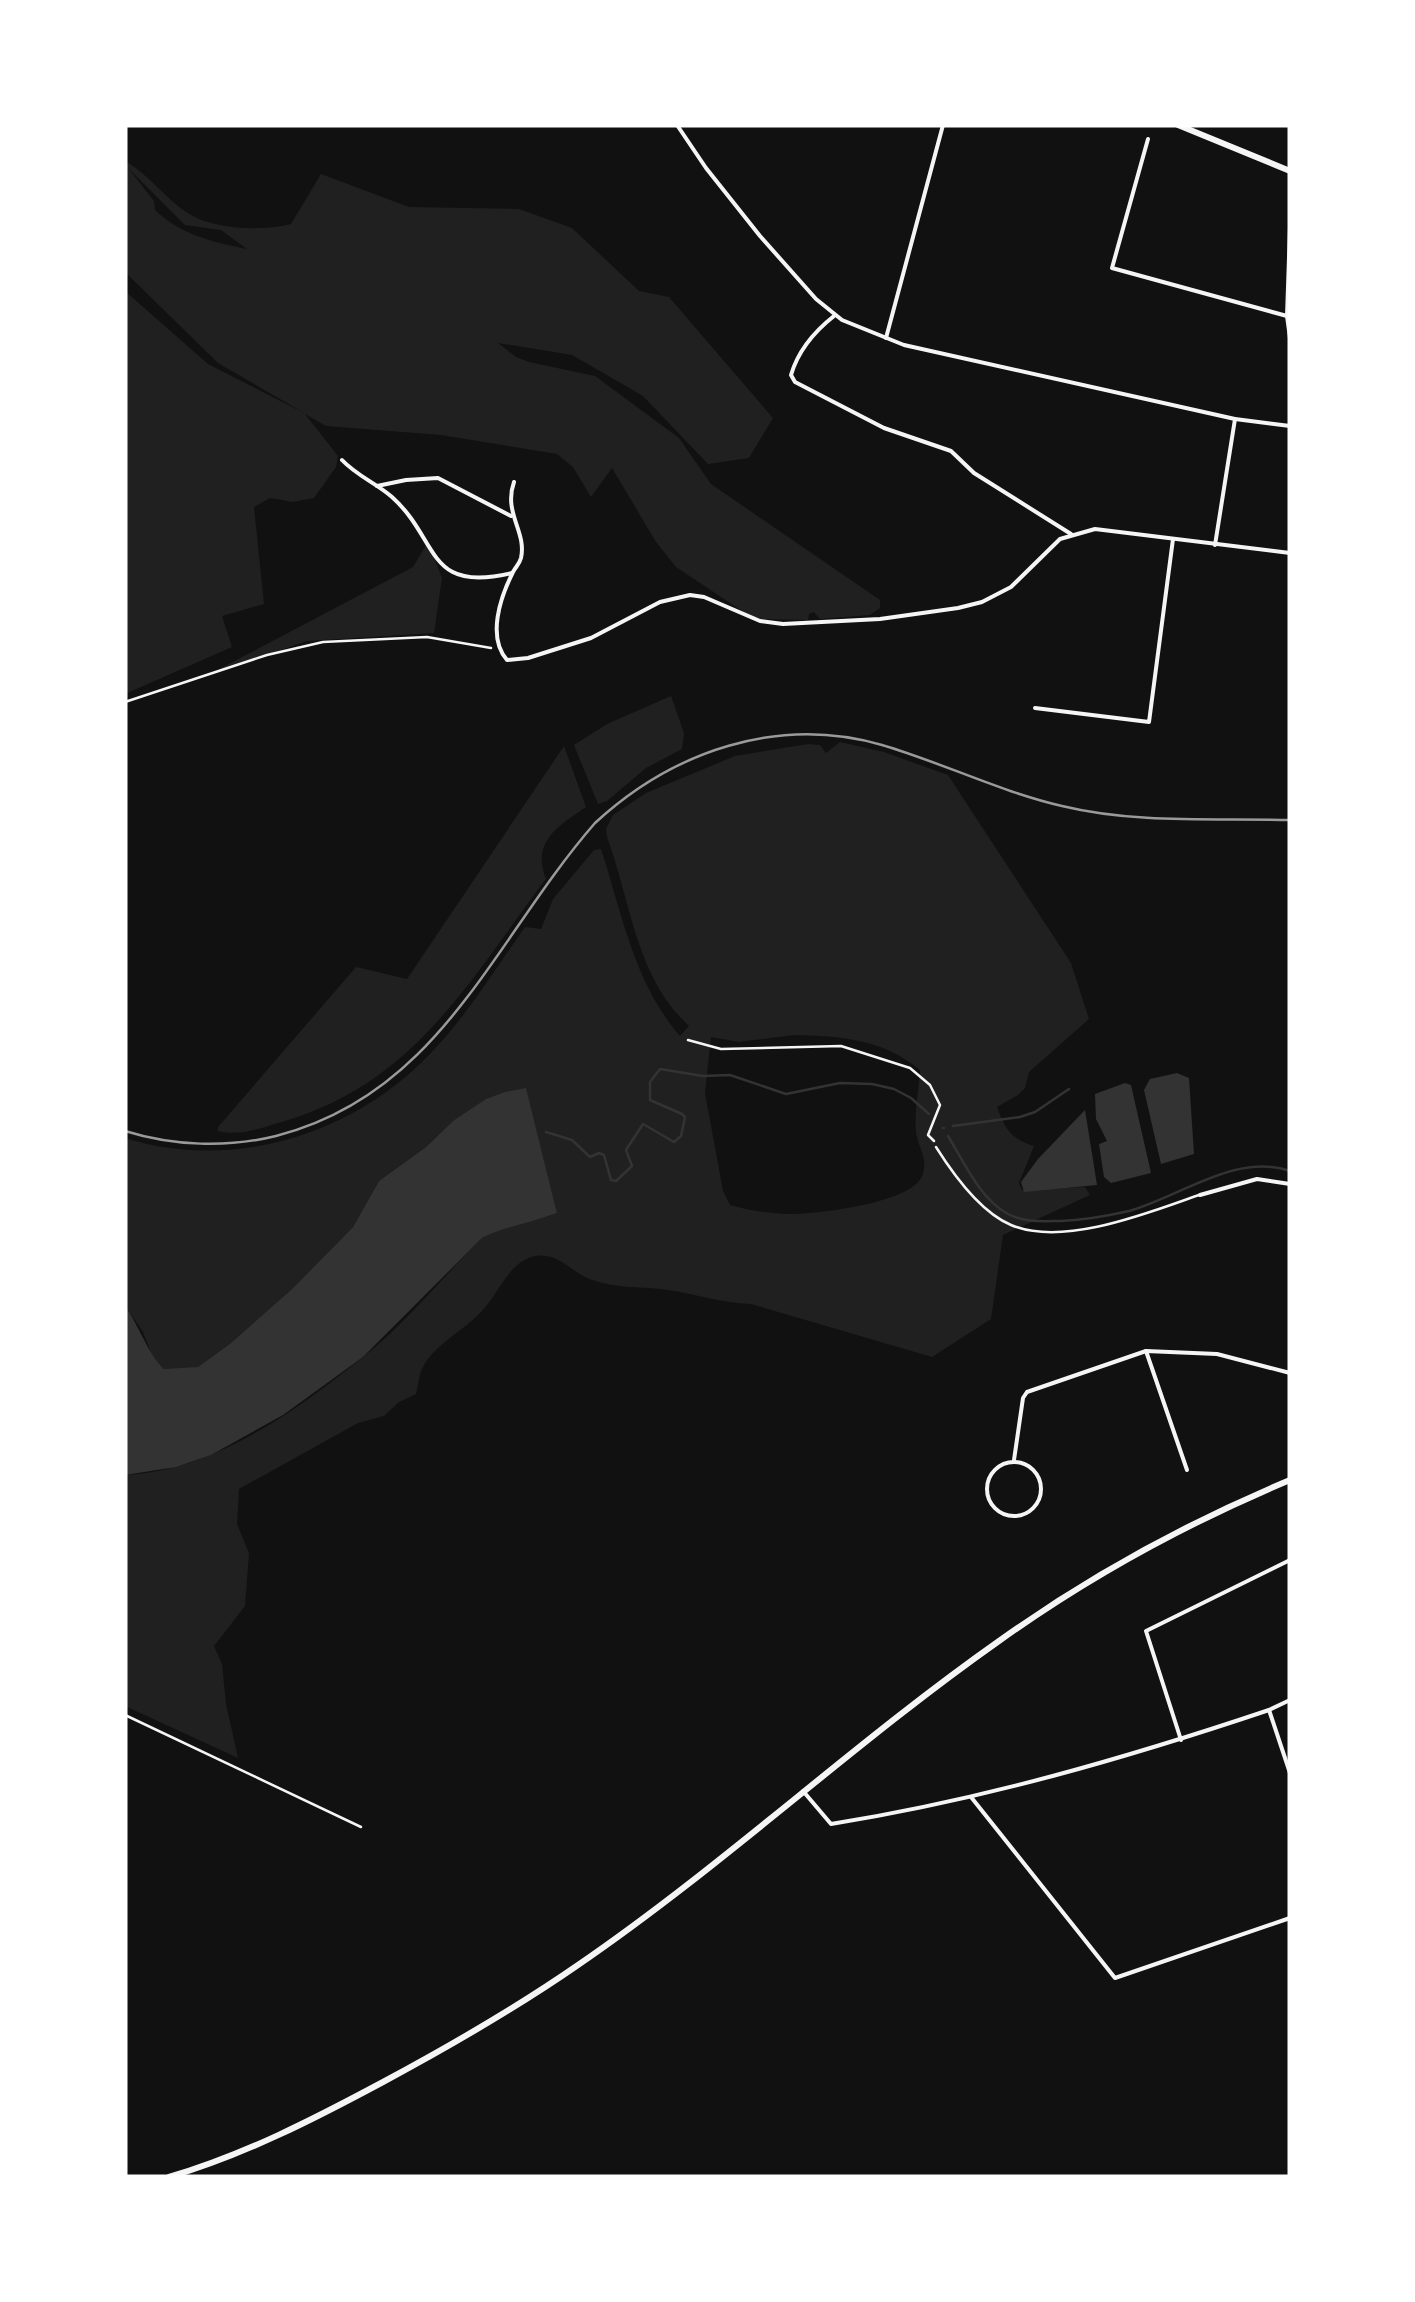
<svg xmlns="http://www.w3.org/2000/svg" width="1415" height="2302" font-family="Roboto,sans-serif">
  <rect width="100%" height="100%" fill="#111"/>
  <g fill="#202020" fill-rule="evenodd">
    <path d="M 125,161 C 150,175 166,200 191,215 C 217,230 264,231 291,224 L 321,174 L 409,207 L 519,209 L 572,228 L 639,291 L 669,297 L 773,418 L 749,458 L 708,464 L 643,396 L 572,355 L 498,343 L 516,357 L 529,362 L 595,376 L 679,438 L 711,484 L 880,600 L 880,608 L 870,615 L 820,619 L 814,612 L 809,614 L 808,620 L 762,619 L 748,615 L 676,567 L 656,542 L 612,468 L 591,497 L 573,467 L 557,454 L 441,435 L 326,426 L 305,414 L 338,456 L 336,467 L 314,498 L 293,502 L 270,498 L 254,507 L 264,604 L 222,616 L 232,647 L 125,694 L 125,291 L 208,364 L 304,413 L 218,363 L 125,272 ZM 128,168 L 185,225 L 221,230 L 247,249 C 213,242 181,235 155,210 L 154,201 Z"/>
    <polygon points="428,542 442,578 434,633 307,641 210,674 413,567"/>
    <polygon points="671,696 684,733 682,749 646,768 607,801 598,804 574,745 607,724"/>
    <path d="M 840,742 L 884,752 L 948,775 L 1071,963 L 1089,1019 L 1029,1072 L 1025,1088 L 1018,1095 L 997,1107 C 1005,1129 1011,1139 1034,1146 L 1019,1183 L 1022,1190 L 1085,1187 L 1090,1195 L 1003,1235 L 991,1319 L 932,1357 L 751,1304 C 722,1303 696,1294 668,1290 C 642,1286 618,1289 592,1280 C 571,1273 557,1249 531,1257 C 506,1266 498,1296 480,1313 C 463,1331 437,1343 424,1365 C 418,1375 419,1384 416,1394 L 399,1402 L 384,1416 L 358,1423 L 239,1489 L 237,1524 L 249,1553 L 245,1606 L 214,1646 L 222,1664 L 226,1704 L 238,1758 L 125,1706 L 125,1475 C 213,1471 296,1411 362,1358 C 406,1323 442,1278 482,1238 C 506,1226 532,1223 557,1213 L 526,1089 L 453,1121 L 426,1147 L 379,1181 L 353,1227 L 293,1288 L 231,1343 L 198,1367 L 183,1370 L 164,1369 L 154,1360 L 143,1332 L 125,1305 L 125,1138 C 229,1171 346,1137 423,1061 C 463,1022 493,972 525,927 L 541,929 L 553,899 L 594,850 L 601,849 C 622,913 634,983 680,1036 L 689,1026 C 636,978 631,902 607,837 L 606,829 L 613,815 L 646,793 L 735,756 L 808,744 L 820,745 L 826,753 ZM 794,1035 C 840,1036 883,1039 920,1070 C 919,1089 914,1112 916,1132 C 918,1148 929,1159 922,1176 C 911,1204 811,1215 784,1214 C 765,1213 748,1210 730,1205 L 723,1191 L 705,1093 L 711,1037 L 739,1042 Z"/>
    <path d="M 564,746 L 586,807 C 558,826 531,842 546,879 C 469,981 415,1082 285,1121 C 263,1127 241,1137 218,1131 L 218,1127 L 356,967 L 407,979 Z"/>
  </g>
  <g fill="#333">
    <polygon points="1177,1073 1189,1078 1194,1154 1161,1164 1144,1090 1150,1079"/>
    <polygon points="1125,1083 1131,1085 1151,1173 1111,1183 1104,1177 1099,1144 1107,1141 1096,1119 1095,1094"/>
    <path d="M 526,1088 L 557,1213 C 532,1223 506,1226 482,1238 L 363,1357 L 283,1415 L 211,1455 L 176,1467 L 125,1475 L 125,1305 C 137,1323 150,1357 164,1369 L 198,1367 L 231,1343 L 293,1288 L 353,1227 L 379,1181 L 426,1147 L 453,1121 L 486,1099 L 505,1092 Z"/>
    <polygon points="1085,1110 1097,1185 1024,1192 1021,1182 1038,1159"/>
  </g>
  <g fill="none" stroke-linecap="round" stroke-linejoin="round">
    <g stroke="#333" stroke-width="2.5">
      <polyline points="953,1126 1020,1117 1035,1112 1069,1089"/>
      <polyline points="943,1128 944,1128"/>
      <polyline points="546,1132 572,1140 590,1157 599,1153 604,1155 611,1180 616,1181 632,1166 626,1150 643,1124 674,1142 681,1136 685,1117 682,1114 650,1100 650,1082 660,1069 703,1076 730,1075 786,1094 840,1083 872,1084 894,1089 911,1098 929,1114"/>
      <path d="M 948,1136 C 964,1162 980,1199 1008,1214 C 1025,1223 1043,1221 1061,1221 C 1083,1220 1107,1216 1129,1211 C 1180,1197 1236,1152 1290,1171"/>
    </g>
    <g stroke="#f5f5f5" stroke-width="2.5">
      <polyline points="125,702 267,655 323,642 427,637 491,648"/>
      <polyline points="688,1040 721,1049 841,1046 910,1068 930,1085 940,1105 928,1135 934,1141"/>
      <polyline points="125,1715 361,1827"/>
    </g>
    <path stroke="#f5f5f5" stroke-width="2.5" d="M 936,1147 C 953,1174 980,1212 1011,1225 C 1063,1247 1148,1213 1199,1195"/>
    <g stroke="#f5f5f5" stroke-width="4">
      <polyline points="677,125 706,168 760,236 816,299 842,320 904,345 1235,419 1290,426"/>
      <polyline points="1148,139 1112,268 1287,316"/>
      <polyline points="1290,228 1287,316 1290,338"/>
      <path d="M 834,316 C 815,331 798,351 791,375 L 795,382 L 884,428 L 951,451 L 974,473 L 1071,534"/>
      <polyline points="886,338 943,125"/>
      <path d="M 342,460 C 357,476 376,483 392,497 C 440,540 425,594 512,573"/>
      <path d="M 514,482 C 503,513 527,532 521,558 C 519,565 516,566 513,572 C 500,598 487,637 507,660 L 528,658 L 591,638 L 660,602 L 690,595 L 704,597 L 760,621 L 783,624 L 880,619 L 958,608 L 982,602 L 1011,587 L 1060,539 L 1095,529 L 1290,553"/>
      <polyline points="377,486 406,480 438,478 511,516"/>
      <polyline points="1215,545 1235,419"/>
      <polyline points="1035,708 1149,722 1173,539"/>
      <polyline points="1200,1195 1257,1179 1290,1184"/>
      <polyline points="1146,1351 1187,1470"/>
      <polyline points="1014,1460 1023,1398 1027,1392 1146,1351 1217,1354 1290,1373"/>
      <circle cx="1014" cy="1489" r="27"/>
      <polyline points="1269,1710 1290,1773"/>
      <polyline points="1181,1740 1146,1631 1290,1560"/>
      <path d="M 803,1791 L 831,1824 C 981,1800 1126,1758 1269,1710 L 1290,1700"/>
      <polyline points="971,1797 1115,1978 1290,1918"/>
    </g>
    <g stroke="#f5f5f5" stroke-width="6">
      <polyline points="1178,125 1290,171"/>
      <path d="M 169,2177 C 244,2155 314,2119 383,2082 C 450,2046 516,2008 578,1965 C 724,1865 854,1743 999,1641 C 1090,1576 1187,1523 1290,1480"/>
    </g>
    <path stroke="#9a9a9a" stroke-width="2.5" d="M 125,1131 C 173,1146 227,1148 276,1136 C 441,1094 493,940 595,823 C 673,751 778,715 882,745 C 943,763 1001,792 1062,806 C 1136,824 1215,818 1290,820"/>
  </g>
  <rect width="1415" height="2302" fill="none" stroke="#ffffff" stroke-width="255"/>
</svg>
